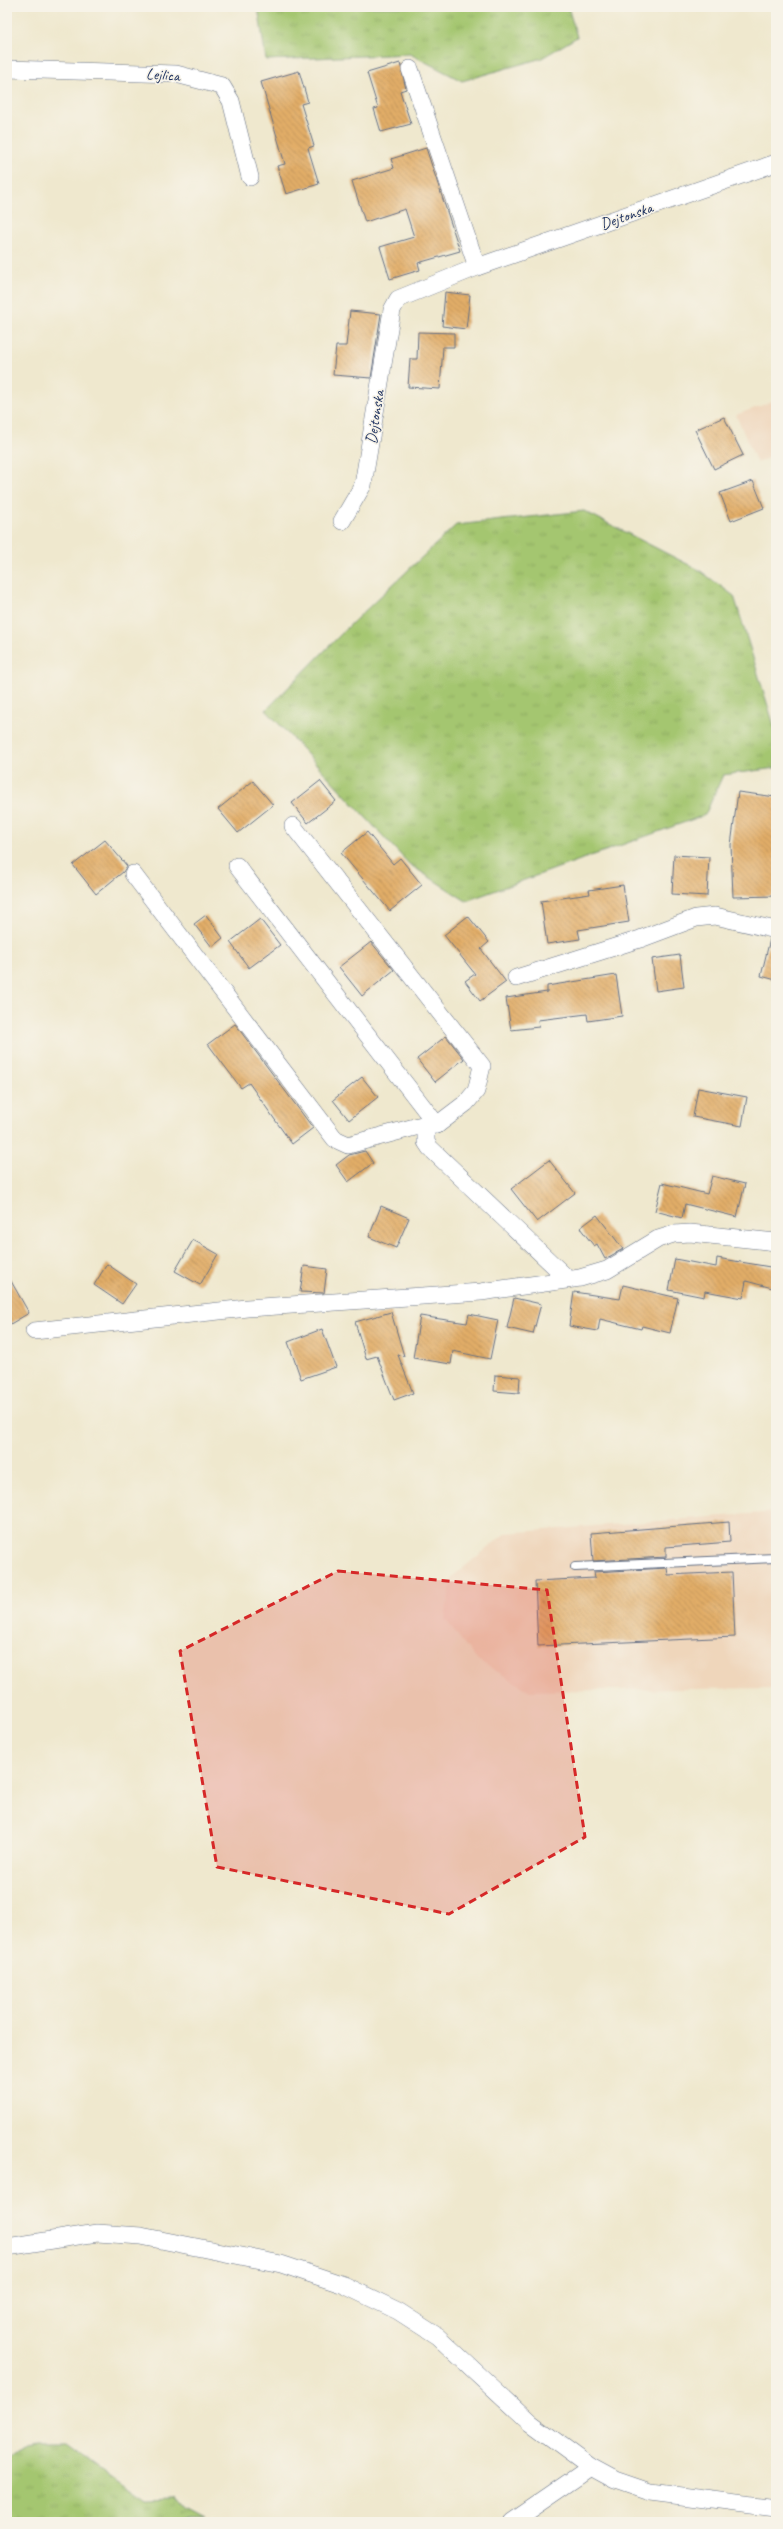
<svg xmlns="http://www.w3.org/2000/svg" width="783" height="2529" font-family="Caveat,sans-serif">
  <defs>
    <pattern id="grass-tufts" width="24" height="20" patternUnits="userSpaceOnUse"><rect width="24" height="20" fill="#a4c66f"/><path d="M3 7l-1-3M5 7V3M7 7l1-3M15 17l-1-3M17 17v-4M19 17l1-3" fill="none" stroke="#8daa63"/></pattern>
    <pattern id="building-back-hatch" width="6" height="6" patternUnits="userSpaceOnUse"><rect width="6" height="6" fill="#e2ad67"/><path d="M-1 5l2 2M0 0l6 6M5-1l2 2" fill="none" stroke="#b68d58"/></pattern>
  </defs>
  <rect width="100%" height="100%" fill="#f7f3e8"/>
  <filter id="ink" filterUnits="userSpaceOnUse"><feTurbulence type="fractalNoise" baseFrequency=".025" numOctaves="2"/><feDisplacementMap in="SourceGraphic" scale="8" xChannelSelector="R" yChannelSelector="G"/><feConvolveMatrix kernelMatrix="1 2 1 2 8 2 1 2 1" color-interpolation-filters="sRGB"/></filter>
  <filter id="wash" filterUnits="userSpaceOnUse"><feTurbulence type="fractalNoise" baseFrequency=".012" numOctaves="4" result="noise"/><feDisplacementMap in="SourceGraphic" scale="16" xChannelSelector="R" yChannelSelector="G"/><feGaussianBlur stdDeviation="0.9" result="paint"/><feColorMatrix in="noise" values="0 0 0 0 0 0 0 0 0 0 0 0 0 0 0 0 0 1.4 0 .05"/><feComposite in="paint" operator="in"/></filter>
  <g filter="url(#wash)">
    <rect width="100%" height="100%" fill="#efe8ce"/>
    <g fill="#efd6bb">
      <polygon points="776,400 776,454 757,463 736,415"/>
      <polygon points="776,1512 776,1688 530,1691 476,1659 445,1619 452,1577 506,1533"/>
    </g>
    <g fill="url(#grass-tufts)" stroke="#607a66">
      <polygon points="258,7 568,7 577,37 542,58 462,81 410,54 266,60"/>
      <polygon points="584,511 699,570 734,596 776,732 776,768 723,775 705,815 466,901 409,864 266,710 351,624 456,525"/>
      <polygon points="37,2442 65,2442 146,2499 173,2498 185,2512 204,2522 7,2522 7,2457"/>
    </g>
    <g id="blocks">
      <g fill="url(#building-back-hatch)">
        <polygon points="400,63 406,89 400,91 411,124 381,132 374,109 378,108 367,73"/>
        <polygon points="299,71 308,102 301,104 314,146 308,148 319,184 286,194 277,166 285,164 261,82"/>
        <polygon points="426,148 460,251 418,263 420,270 390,279 380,247 414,237 405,209 365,222 352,181 394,168 391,159"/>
        <polygon points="445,292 470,295 466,329 442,326"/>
        <polygon points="350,311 381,314 371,378 333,375 336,346 346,346"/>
        <polygon points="418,332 454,333 454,347 443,347 440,389 408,387 410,359 417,359"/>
        <polygon points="724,417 743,455 714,469 695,430"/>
        <polygon points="753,481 764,508 731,521 720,493"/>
        <polygon points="253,781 273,805 238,833 218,809"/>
        <polygon points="320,781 336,801 308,823 292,803"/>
        <polygon points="738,792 776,797 776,896 733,897 731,845"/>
        <polygon points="367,832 393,864 400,858 422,885 390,911 341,853"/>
        <polygon points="105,840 127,866 123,872 96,894 73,865"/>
        <polygon points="674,855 709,857 707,896 672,894"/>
        <polygon points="623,885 629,922 578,930 580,939 547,944 541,901 590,894 589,890"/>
        <polygon points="206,915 223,938 212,947 194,924"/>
        <polygon points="468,916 489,942 481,949 506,982 480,1001 465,981 475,974 444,935"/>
        <polygon points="260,919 280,945 249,968 230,942"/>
        <polygon points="770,939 776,940 776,980 761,976"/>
        <polygon points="371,942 394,970 362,996 339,967"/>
        <polygon points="680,955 684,987 656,991 652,959"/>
        <polygon points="616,975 622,1016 588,1021 587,1014 538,1020 539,1027 511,1030 506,998 547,992 547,986"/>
        <polygon points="235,1024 313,1128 292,1144 249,1083 241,1088 208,1044"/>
        <polygon points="446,1036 464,1059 435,1082 417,1059"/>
        <polygon points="362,1077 378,1097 349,1120 333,1100"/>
        <polygon points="698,1088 747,1097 742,1126 693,1117"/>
        <polygon points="365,1151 373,1163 348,1182 336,1165 349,1155"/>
        <polygon points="549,1160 575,1193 537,1222 511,1189"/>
        <polygon points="712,1176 745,1184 737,1217 685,1204 682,1218 655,1211 662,1183 707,1194"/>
        <polygon points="381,1206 409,1218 396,1248 369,1237"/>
        <polygon points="597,1215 623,1249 605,1259 597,1244 594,1246 580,1228"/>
        <polygon points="193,1240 218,1254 200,1285 175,1271"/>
        <polygon points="717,1258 776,1268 776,1289 746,1281 743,1298 705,1291 704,1297 669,1290 675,1259 716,1267"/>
        <polygon points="107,1264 136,1284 122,1304 94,1285"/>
        <polygon points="304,1266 327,1269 324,1293 300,1292"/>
        <polygon points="7,1274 29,1313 7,1326"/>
        <polygon points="623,1285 678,1298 670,1333 642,1326 641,1329 600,1319 598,1331 569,1326 574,1292 620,1299"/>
        <polygon points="514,1298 541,1304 533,1334 507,1328"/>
        <polygon points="391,1312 404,1356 398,1355 413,1393 394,1400 377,1356 366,1359 355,1322"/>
        <polygon points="469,1314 498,1320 490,1359 453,1351 451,1364 413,1358 420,1316 467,1323"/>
        <polygon points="322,1329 336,1367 301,1379 288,1342"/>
        <polygon points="495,1375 520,1377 519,1393 494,1391"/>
        <polygon points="729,1522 730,1542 666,1547 666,1557 593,1561 591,1533"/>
        <polygon points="667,1568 668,1575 732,1572 735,1637 538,1646 535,1581 595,1578 594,1572"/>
      </g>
    </g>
  </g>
  <g filter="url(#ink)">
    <use href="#blocks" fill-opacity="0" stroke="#657085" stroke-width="1"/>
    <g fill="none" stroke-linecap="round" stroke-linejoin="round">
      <defs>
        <polyline id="service" points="575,1567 776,1558"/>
        <g id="minor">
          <polyline points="7,69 176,74 222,86 231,101 250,177"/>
          <polyline points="410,69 477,267"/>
          <polyline points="342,521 363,485 392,310 398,299 477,267 776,163"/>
          <polyline points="293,826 482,1066 476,1091 466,1103 437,1125 426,1124 426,1142 430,1148 568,1279"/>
          <polyline points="237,866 437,1125"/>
          <polyline points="133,874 335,1139 348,1145 426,1124"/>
          <polyline points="516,978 640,939 696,918 715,916 776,930"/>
          <polyline points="34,1331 247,1308 481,1292 580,1278 607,1270 658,1239 674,1234 690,1233 776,1242"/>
          <polyline points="7,2247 97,2233 141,2236 281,2264 344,2285 398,2311 437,2336 531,2423 591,2467 615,2480 650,2492 776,2508"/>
          <polyline points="511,2522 591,2467"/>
        </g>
      </defs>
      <use href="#service" stroke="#657085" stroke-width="10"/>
      <use href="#minor" stroke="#657085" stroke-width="18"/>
      <use href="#service" stroke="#fff" stroke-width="8"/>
      <use href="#minor" stroke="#fff" stroke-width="17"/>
    </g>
  </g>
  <path fill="#d62828" fill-opacity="0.2" stroke="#d62828" stroke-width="3" stroke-dasharray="8 5" stroke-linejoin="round" d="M 338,1571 L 547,1590 L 585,1837 L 449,1914 L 217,1867 L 180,1651 Z"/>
  <g text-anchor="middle" stroke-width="3" stroke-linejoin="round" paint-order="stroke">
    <g font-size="16" fill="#1b2f5e" stroke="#f7f3e8">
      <text transform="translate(163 74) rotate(4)" y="6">Lejlica</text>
      <text transform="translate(626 215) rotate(-19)" y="6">Dejtonska</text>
      <text transform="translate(374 417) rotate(-81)" y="6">Dejtonska</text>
    </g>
  </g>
  <rect width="783" height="2529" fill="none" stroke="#f7f3e8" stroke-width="24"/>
</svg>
